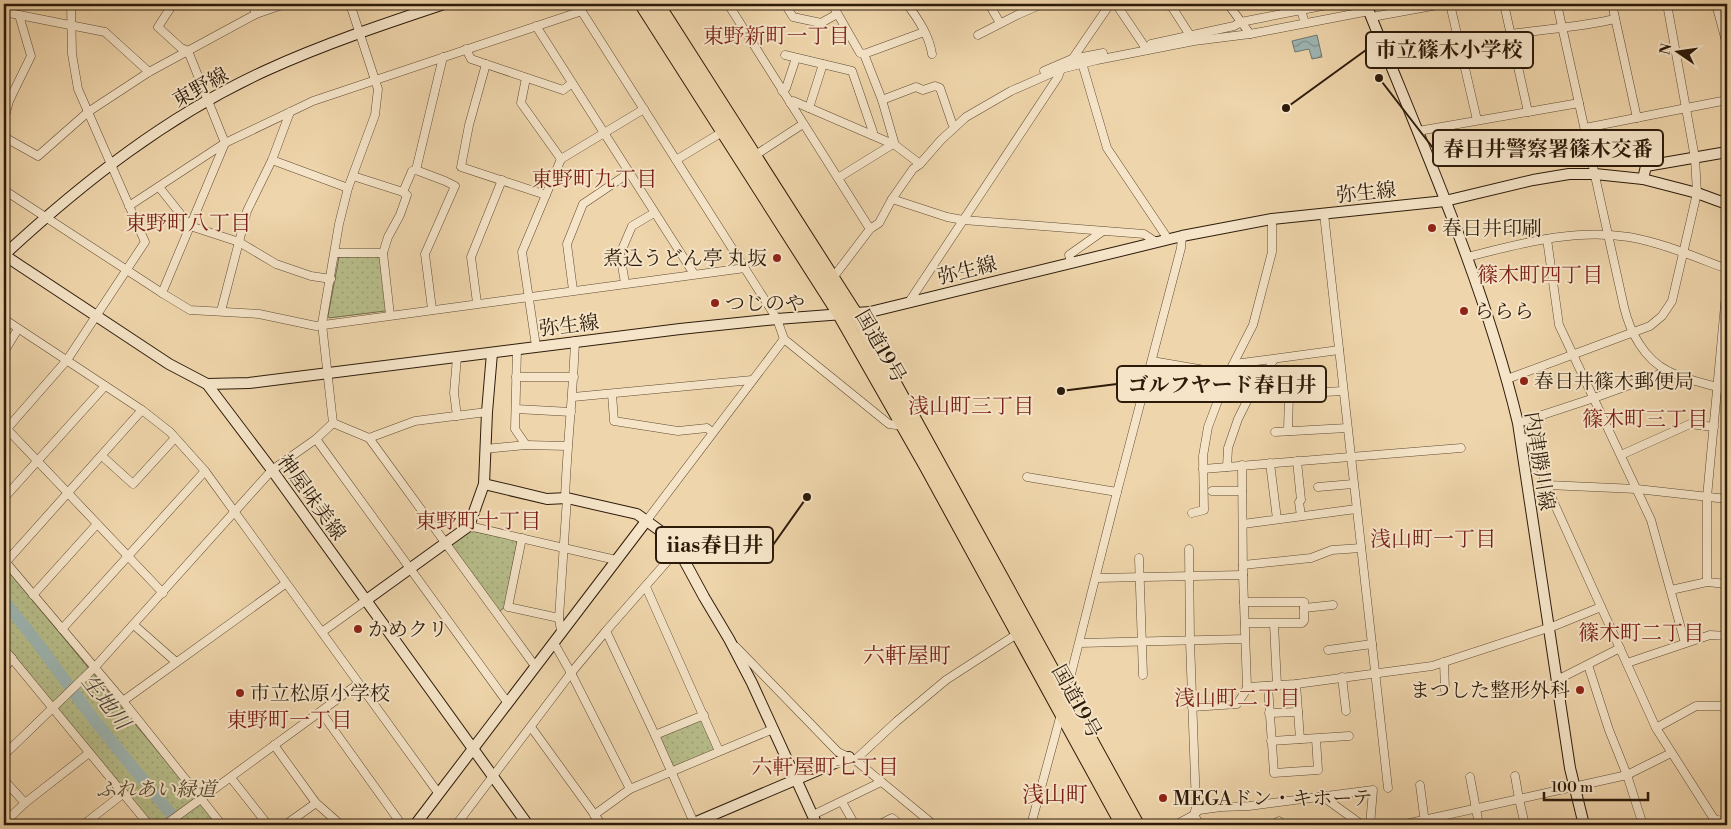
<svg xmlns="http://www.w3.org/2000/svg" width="1731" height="829" font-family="'Libre Bodoni','Noto Serif JP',serif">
  <defs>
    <pattern id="green-dots" width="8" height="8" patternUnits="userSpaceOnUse" patternTransform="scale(1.25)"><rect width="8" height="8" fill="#b7be8b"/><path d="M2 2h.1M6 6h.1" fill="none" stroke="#9ea377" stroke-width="1.8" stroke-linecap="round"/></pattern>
    <pattern id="water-waves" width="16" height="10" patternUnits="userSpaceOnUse" patternTransform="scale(1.25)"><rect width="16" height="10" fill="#9db6b3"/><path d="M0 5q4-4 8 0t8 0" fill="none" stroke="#809390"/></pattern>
  </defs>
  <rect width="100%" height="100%" fill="#efd5ab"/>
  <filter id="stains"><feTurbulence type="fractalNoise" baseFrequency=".004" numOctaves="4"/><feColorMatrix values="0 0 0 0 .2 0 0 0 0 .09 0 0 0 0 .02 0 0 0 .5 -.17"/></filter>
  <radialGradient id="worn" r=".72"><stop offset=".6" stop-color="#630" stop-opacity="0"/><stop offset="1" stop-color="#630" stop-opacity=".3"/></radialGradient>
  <g fill="url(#green-dots)" stroke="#726c4a">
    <polygon points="377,256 380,258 386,309 385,311 329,318 328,316 339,257"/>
    <polygon points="469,531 472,531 515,540 517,543 505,607 500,611 497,610 451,547 452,544"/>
    <polygon points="4,566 219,825 152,825 4,644"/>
    <polygon points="700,719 704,721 716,747 714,750 676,767 671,766 660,739 660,735"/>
  </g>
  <polygon fill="url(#water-waves)" stroke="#70786f" points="1317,35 1322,57 1312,59 1309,49 1295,52 1292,41"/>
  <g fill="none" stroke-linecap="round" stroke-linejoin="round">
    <polyline stroke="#9db6b3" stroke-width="12" points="4,601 33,637 95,721 180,825"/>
    <defs>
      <g id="street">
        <polyline points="252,4 256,14"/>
        <polyline points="577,4 777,319 784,339 889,424 903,426"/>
        <polyline points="728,4 870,229"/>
        <polyline points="785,4 793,17 821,23 837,14"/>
        <polyline points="832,4 860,53 864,54 924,32"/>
        <path d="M 907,4 C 918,19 929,35 932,54"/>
        <polyline points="989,4 1000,23"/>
        <polyline points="1116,4 1147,50"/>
        <polyline points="1170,4 1193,40"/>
        <polyline points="1228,4 1250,34"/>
        <polyline points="1299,4 1305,23"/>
        <polyline points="1450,4 1477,120"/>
        <polyline points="1504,4 1528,112"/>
        <path d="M 1557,4 L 1624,307 C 1630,332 1644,359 1668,371 C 1686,380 1708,384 1727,390"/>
        <polyline points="1612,4 1637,118"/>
        <polyline points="1716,4 1727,45"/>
        <polyline points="4,12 105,32 149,72"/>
        <polyline points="1372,17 1443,4"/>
        <polyline points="536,26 694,274"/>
        <path d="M 1511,34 C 1546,29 1581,27 1615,19"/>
        <polyline points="978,35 1017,15 1042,4"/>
        <polyline points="1151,44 1234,26 1241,22 1332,4"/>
        <polyline points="466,49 471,59 563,90 572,83"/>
        <polyline points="864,54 882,100 895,145"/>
        <polyline points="785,55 852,71 873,132 872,135"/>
        <polyline points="1071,61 1110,4"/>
        <polyline points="1082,63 1107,148 1168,239"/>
        <polyline points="486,64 469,125 461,167 546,195"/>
        <polyline points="1044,71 1072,59 1103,53"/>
        <polyline points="526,78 521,103 561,159"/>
        <polyline points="782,91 786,88 796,58"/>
        <polyline points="882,100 916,87 923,90 935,86 940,88 952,123 955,127"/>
        <polyline points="790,103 793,101 895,145 920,164"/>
        <polyline points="809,108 823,64"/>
        <polyline points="4,120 9,101 31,56 19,15"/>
        <polyline points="1585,128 1727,100"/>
        <polyline points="1418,131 1579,103"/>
        <polyline points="4,137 38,156 88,112 149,72 256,14 285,4"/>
        <polyline points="754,156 803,124"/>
        <polyline points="272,160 348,188"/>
        <polyline points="676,160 724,131"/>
        <polyline points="353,176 403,192 407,195 400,215 388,237 383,253 390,315"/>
        <polyline points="838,178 893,144"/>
        <polyline points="159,187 190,226 239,242 276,264 311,276 331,279"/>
        <polyline points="4,190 162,293 190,310 259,314 316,326 745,268"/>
        <polyline points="403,192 412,171 416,170"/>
        <polyline points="892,199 947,217 963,220 1144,234 1156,242"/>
        <polyline points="129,206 225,143 313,101 582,11"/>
        <polyline points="1324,214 1388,788"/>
        <polyline points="1547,239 1559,325 1651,520 1685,643"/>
        <polyline points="335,253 383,253"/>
        <path d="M 1467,257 C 1520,244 1574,228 1629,237 C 1663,243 1695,257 1727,269"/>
        <polyline points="1071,262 1069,255 1103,231"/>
        <polyline points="832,279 870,229 879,223 892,199 913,169 920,164 941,140 966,117 1011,91 1061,69 1097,60 1194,41 1250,34 1369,11"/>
        <polyline points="625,283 620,254 632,226 654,213"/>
        <polyline points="573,290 567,244 583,204 629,173"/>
        <polyline points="162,293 225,143 188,51 181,48 158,27 173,4"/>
        <polyline points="909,302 1058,77 1061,69"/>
        <polyline points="477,303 471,257 502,180"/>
        <polyline points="432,309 425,254 455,186 445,181 416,170 443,57"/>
        <polyline points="221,311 247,211 272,160 290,112"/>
        <polyline points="4,319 142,410 170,432 205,471 439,794"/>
        <polyline points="536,346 522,252 561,159 644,109"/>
        <polyline points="517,349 515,429 526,445"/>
        <polyline points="4,352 18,329"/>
        <polyline points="1152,361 1228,374"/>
        <polyline points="1234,364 1339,350"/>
        <polyline points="516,377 574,377"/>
        <polyline points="1507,379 1650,326 1662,316 1672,301 1697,193 1695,158 1667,4"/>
        <polyline points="612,394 614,421 678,431 707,428 712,432"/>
        <polyline points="573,397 752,380"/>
        <polyline points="516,409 571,412"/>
        <polyline points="487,412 415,421 369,438 535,666"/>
        <polyline points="457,416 454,393 457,357"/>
        <polyline points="333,423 369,438"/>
        <polyline points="1518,423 1594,398 1668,371"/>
        <polyline points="7,429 163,593"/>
        <polyline points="1288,431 1289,394 1343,391"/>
        <polyline points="4,432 67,360 145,242 78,89 72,54 71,4"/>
        <polyline points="1275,432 1347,428"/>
        <polyline points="316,439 507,702"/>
        <polyline points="1520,439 1527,438 1531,441 1549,492 1656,728 1714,819 1726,822"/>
        <polyline points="485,449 526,445 567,446"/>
        <polyline points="1621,455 1690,424 1714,427"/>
        <polyline points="102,456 133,484 175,438"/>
        <polyline points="1297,461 1301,500 1299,502 1301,516"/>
        <polyline points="1270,463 1277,519"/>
        <polyline points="1242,465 1243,575 1247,687"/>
        <polyline points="1227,467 1228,448 1238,419 1254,387 1265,375 1274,359"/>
        <polyline points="1203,469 1461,448"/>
        <polyline points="1027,477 1117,492"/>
        <polyline points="1547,485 1637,489 1727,499"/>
        <polyline points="1318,487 1353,484"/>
        <polyline points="1212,491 1242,491"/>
        <polyline points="4,498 105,386"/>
        <path d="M 565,498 C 567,446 573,394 575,341"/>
        <polyline points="1192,513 1204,510 1203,456 1208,427 1228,374 1253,325 1272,252 1272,219"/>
        <polyline points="647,520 784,339"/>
        <polyline points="1243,524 1356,509"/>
        <polyline points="469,526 616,560"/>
        <polyline points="522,538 508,607 559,618"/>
        <polyline points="1189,549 1190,641 1196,807 1194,815 1200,825"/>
        <polyline points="1139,558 1143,675"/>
        <polyline points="4,560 123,701 222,825"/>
        <polyline points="6,562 142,410"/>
        <polyline points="1243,565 1311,558 1332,550 1361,548"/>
        <polyline points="1096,578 1243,575"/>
        <polyline points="1707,582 1707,497 1727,283"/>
        <polyline points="646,587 719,751"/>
        <polyline points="1671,590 1707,582 1727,584"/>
        <polyline points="33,595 97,524"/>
        <polyline points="1244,602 1304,602 1304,621 1302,623 1245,623"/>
        <polyline points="1304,608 1333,605"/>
        <polyline points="1274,624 1277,685"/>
        <polyline points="134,625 176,662"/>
        <polyline points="62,629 205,471"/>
        <polyline points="561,631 559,618 567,498"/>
        <polyline points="606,631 655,735 695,825"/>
        <polyline points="322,632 365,601"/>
        <polyline points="554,643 571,673 630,789"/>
        <polyline points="1080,643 1245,639"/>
        <polyline points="736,647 838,752 855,760 934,825"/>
        <polyline points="4,649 149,825"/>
        <polyline points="1328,650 1372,644"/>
        <polyline points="1444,662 1445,690"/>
        <polyline points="1627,663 1710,635 1727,636"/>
        <polyline points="1588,665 1609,730 1627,775 1643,825"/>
        <polyline points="4,669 12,658"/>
        <polyline points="1342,677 1346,711"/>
        <polyline points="1557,678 1563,677 1620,648"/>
        <polyline points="1296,684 1300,739"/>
        <polyline points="1060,685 1070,678 1117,492 1181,248 1182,236"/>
        <polyline points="1268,686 1274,773 1318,770 1316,739"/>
        <polyline points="123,701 285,584"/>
        <polyline points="1192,707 1237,704 1245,692 1247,687 1296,684 1432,666 1554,626 1601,607"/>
        <polyline points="321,712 402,825"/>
        <polyline points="1269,713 1298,712"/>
        <polyline points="531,727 602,825"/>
        <polyline points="1656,728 1696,706 1727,706"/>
        <polyline points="655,735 704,715"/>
        <polyline points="1271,741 1349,736"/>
        <polyline points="274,745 316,803 341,825"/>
        <polyline points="4,755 95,667 272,470 316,439 333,423 322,324 339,224 348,188 375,115 378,89 350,4"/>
        <polyline points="855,760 897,721 946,680 1017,634"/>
        <polyline points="1515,776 1519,799 1525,825"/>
        <polyline points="1470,777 1479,825"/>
        <polyline points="231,778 268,825"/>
        <polyline points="4,780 25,803"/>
        <polyline points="1420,785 1425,823"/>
        <polyline points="1322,796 1362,825"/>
        <polyline points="842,802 855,825"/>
        <polyline points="594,815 630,789 773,729"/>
        <polyline points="813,815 881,782"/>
        <polyline points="4,823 25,803 89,753"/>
        <polyline points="83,825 124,793"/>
        <polyline points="165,825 358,684"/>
        <polyline points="285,825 316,803"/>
        <polyline points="456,825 571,673 606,631 678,549"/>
        <polyline points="878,825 892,818 901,825"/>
        <polyline points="1031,825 1061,714"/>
        <polyline points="1175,825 1194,815 1199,810 1221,807 1249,806 1373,790 1370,825"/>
        <polyline points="1272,825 1279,821 1284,825"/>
        <polyline points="1401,825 1627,775 1671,753"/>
        <polyline points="1727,825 1727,811"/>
      </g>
      <g id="secondary">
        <path d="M 1366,4 C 1421,142 1483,278 1518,423 L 1570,768 L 1584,825"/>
        <polyline points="1643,179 1646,166 1727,152"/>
        <polyline points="4,255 169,364 207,384 272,470 528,825"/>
        <path d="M 4,255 C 83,182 168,115 267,70 C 324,44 384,24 444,4"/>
        <polyline points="207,384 249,383 680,329 777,319 870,312 1182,236 1272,219 1445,201 1533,180 1569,174 1595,174 1643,179 1697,193 1727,204"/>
        <polyline points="484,484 547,499 567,498 637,514 670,538 678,549 704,597 729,639 752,683 817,825"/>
        <polyline points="365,601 469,526 484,484 487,412 492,353"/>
        <polyline points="415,825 647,520"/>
        <polyline points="689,825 849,757"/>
      </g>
      <g id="highway">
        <polyline points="642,4 840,314 926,465 1123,825"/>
        <polyline points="657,4 862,325 1137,825"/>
      </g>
    </defs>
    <use href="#street" stroke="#5e4a32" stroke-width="9"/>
    <use href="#secondary" stroke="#2d1b0a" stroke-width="12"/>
    <use href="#highway" stroke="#2d1b0a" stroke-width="16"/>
    <use href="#street" stroke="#f5e4c8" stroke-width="8"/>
    <use href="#secondary" stroke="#f5e4c8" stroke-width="10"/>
    <use href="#highway" stroke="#efd5ab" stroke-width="14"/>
  </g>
  <g fill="#8f2418" stroke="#f5e4c8" stroke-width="2">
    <circle cx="1432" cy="228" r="5"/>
    <circle cx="777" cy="258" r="5"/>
    <circle cx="715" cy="303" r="5"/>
    <circle cx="1464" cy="311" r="5"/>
    <circle cx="1524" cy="381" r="5"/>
    <circle cx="358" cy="629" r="5"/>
    <circle cx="1580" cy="690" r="5"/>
    <circle cx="240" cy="693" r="5"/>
    <circle cx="1163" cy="798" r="5"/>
  </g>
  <g text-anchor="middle" stroke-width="4" stroke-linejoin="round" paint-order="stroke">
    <g font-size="20" fill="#2d1b0a" stroke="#f5e4c8">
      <text transform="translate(200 87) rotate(-29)" y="7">東野線</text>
      <text transform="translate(1366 192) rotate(-6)" y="7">弥生線</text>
      <text transform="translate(967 270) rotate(-14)" y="7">弥生線</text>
      <text transform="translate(569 325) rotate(-7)" y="7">弥生線</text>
      <text transform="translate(881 346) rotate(60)" y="7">国道19号</text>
      <text transform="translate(1540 461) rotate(81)" y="7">内津勝川線</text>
      <text transform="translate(312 497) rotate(54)" y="7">神屋味美線</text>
      <text transform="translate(1077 701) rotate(61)" y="7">国道19号</text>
    </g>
    <g font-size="20" fill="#2d1b0a" stroke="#f5e4c8" text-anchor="start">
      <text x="1442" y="235">春日井印刷</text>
      <text x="767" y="265" text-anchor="end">煮込うどん亭 丸坂</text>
      <text x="725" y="310">つじのや</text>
      <text x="1474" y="318">ららら</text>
      <text x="1534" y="388">春日井篠木郵便局</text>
      <text x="368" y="636">かめクリ</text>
      <text x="1570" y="697" text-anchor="end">まつした整形外科</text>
      <text x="250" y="700">市立松原小学校</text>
      <text x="1173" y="805">MEGAドン・キホーテ</text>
    </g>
    <g font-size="20" font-style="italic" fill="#564c31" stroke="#f5e4c8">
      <text x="156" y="796">ふれあい緑道</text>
    </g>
    <g font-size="21" fill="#7a1f14" stroke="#f5e4c8">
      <text x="776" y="43">東野新町一丁目</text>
      <text x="594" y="186">東野町九丁目</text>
      <text x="188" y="230">東野町八丁目</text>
      <text x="1540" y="282">篠木町四丁目</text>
      <text x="971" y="413">浅山町三丁目</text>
      <text x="1645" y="426">篠木町三丁目</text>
      <text x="478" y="528">東野町十丁目</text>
      <text x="1433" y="546">浅山町一丁目</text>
      <text x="1641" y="640">篠木町二丁目</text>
      <text x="1237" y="705">浅山町二丁目</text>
      <text x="289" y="727">東野町一丁目</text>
      <text x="825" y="774">六軒屋町七丁目</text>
    </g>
    <g font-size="21" font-style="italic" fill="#4f4a3d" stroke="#f5e4c8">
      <text transform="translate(106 702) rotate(52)" y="7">生地川</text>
    </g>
    <g font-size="22" fill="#7a1f14" stroke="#f5e4c8">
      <text x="907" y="663">六軒屋町</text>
      <text x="1055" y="802">浅山町</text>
    </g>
  </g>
  <path fill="none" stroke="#2d1b0a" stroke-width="2" d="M1286 108L1366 50M1379 78L1433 148M1061 391L1117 384M807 497L773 545"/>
  <g fill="#2d1b0a" stroke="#f5e4c8" stroke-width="2">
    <circle cx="1286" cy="108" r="5"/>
    <circle cx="1379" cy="78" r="5"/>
    <circle cx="1061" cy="391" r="5"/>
    <circle cx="807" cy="497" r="5"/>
  </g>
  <g fill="#f5e4c8" stroke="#2d1b0a" stroke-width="2">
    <rect x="1366" y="32" width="167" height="36" rx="5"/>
    <rect x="1433" y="130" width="230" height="36" rx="5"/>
    <rect x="1117" y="366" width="209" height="36" rx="5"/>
    <rect x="656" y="527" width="117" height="36" rx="5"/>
  </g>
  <g font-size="21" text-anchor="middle" font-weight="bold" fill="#2d1b0a">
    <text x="1449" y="57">市立篠木小学校</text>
    <text x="1548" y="156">春日井警察署篠木交番</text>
    <text x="1222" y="392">ゴルフヤード春日井</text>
    <text x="715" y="552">iias春日井</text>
  </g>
  <rect width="1731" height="829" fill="none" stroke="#efd5ab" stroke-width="20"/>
  <rect x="5" y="5" width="1721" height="819" fill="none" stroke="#2d1b0a" stroke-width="2.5"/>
  <rect x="10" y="10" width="1711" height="809" fill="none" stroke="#2d1b0a"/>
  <g transform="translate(1678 52) rotate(283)" stroke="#f5e4c8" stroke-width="4" paint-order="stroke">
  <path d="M0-4L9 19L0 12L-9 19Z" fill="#2d1b0a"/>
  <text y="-8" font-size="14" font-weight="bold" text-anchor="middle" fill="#2d1b0a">N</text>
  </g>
  <path d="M1544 792v8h104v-8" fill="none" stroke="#2d1b0a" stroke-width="2.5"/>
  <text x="1551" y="792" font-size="15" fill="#2d1b0a" stroke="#f5e4c8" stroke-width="4" paint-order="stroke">100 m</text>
  <rect width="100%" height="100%" filter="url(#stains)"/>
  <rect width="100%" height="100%" fill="url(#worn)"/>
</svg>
